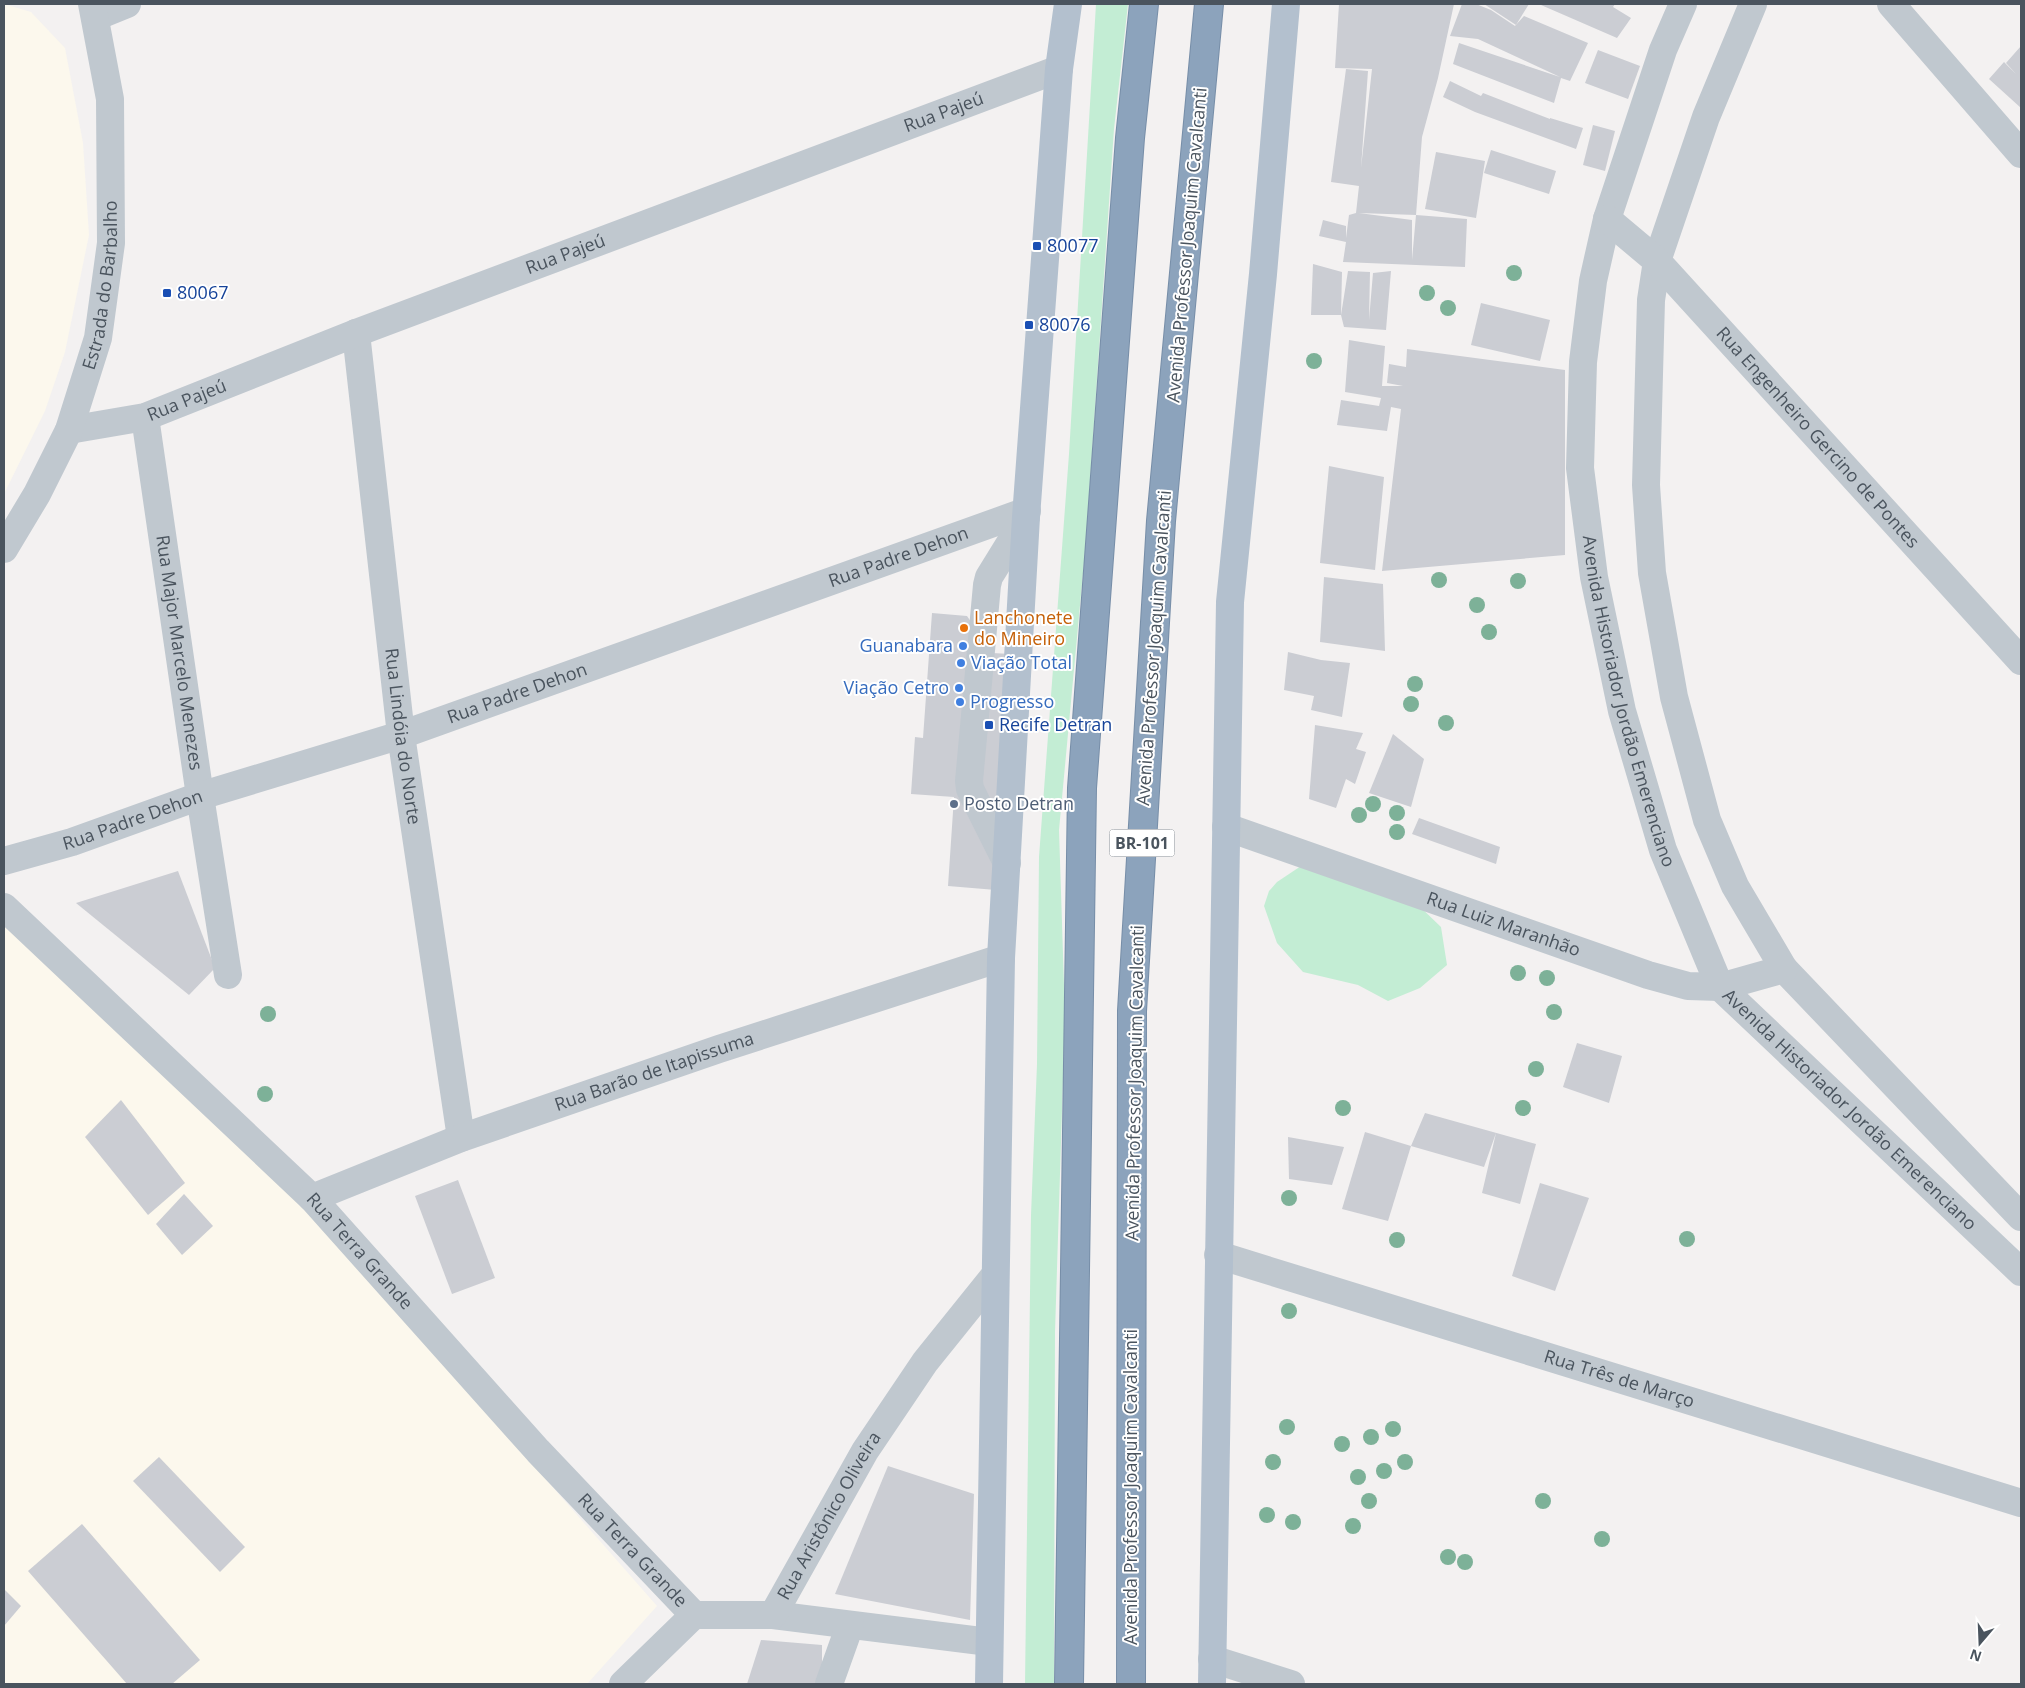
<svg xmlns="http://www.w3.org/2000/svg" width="2025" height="1688" font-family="'Open Sans',sans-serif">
  <rect width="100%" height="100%" fill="#f3f1f1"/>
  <g fill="#fcf8ed">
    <polygon points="4,4 31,12 65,48 83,143 89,235 65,352 45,411 4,494"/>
    <polygon points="4,921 279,1181 361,1269 657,1606 587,1684 4,1684"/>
  </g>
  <g fill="#c3edd4">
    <polygon points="1096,4 1128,4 1114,129 1086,541 1059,830 1065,1016 1055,1332 1054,1684 1025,1684 1031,1215 1037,1064 1039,857 1069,454"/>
    <polygon points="1307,862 1414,901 1441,927 1447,965 1420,988 1388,1001 1358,985 1303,972 1277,943 1264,906 1269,891 1277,882"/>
  </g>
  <g fill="#cbcdd3">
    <polygon points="1339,4 1454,4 1438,78 1422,137 1416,215 1359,213 1412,220 1412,260 1416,215 1467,219 1465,267 1343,262 1346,242 1319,236 1323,220 1346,226 1346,238 1349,215 1356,213 1359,186 1331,182 1346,69 1368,71 1361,168 1372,69 1335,68"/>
    <polygon points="1462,4 1476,4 1491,10 1515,26 1514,27 1524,16 1588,43 1570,81 1561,78 1554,103 1453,64 1459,43 1560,77 1478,39 1450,36"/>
    <polygon points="1484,4 1529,4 1516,25"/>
    <polygon points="1542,4 1615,4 1613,7 1631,18 1617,38 1541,5"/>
    <polygon points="2021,46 2021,108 1989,79 2004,62 2016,74 2006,63"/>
    <polygon points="1598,50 1640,66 1628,99 1585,83"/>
    <polygon points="1450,81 1481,96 1483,93 1550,119 1550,118 1583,128 1576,149 1475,112 1443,97"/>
    <polygon points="1593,125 1615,131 1605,171 1583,165"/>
    <polygon points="1491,150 1556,171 1549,194 1484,173"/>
    <polygon points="1436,152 1485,161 1476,218 1425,209"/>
    <polygon points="1313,264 1342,272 1341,315 1311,315"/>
    <polygon points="1348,271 1370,272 1369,320 1373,273 1391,271 1386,330 1344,327 1341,315"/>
    <polygon points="1481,303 1550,320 1540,361 1471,345"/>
    <polygon points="1349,340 1385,346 1382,386 1403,386 1387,383 1389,364 1406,367 1407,349 1565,370 1565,555 1382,571 1401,409 1391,407 1387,431 1337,425 1341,400 1379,406 1381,398 1345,392"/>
    <polygon points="1329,466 1384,477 1375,570 1320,563"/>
    <polygon points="1324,577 1383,584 1385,651 1320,642"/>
    <polygon points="932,613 967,616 992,653 1011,654 996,890 948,886 954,797 911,794 915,737 923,738"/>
    <polygon points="1288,652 1321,660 1350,663 1342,717 1311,710 1314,696 1284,690"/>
    <polygon points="1315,725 1363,733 1356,749 1366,752 1355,784 1346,779 1336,808 1309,799"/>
    <polygon points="1393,734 1424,759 1411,807 1369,793"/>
    <polygon points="1419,818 1500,847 1496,864 1412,834"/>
    <polygon points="178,871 215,968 189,995 76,903"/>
    <polygon points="1577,1043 1622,1056 1609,1103 1563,1087"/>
    <polygon points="121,1100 185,1183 148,1215 85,1137"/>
    <polygon points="1425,1113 1536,1144 1520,1204 1482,1193 1496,1133 1484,1167 1411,1146"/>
    <polygon points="1365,1132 1411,1146 1388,1221 1342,1209"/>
    <polygon points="1288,1137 1344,1147 1332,1185 1289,1179"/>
    <polygon points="458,1180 495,1278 452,1294 415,1196"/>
    <polygon points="1540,1183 1589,1198 1555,1291 1512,1276"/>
    <polygon points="184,1194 213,1226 182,1255 156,1224"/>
    <polygon points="159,1457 245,1547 220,1572 133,1481"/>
    <polygon points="888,1466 974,1494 970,1620 835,1594"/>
    <polygon points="82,1524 200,1660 172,1684 127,1684 28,1571"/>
    <polygon points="4,1589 21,1606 4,1626"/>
    <polygon points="761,1640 822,1645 822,1684 747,1684"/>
  </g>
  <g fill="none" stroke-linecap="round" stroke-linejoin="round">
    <defs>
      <g id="highway">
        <polyline points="1069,1684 1082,788 1130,138 1144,4"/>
        <polyline points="1131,1684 1132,1011 1161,521 1209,4"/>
      </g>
    </defs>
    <use href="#highway" stroke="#778ea8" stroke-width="30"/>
    <g stroke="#c0c8cf" stroke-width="28">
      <path id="s1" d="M 1683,4 L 1663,50 L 1607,219 L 1593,281 L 1583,362 L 1580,468 L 1594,577 L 1622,711 L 1663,850 L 1720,987 L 2021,1272"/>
      <polyline points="1753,4 1706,117 1657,261 1651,300 1646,485 1652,573 1674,697 1707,820 1735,886 1784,969 2021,1217"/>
      <polyline points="1891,4 2021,154"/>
      <polyline points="95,17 127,4"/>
      <path id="s2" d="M 1607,219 L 1657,261 L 2021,661"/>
      <path id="s3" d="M 356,333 L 401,735 L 461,1138"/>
      <path id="s4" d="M 145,417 L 200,796 L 228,975"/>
      <path id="s5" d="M 69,430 L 145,417 L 356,333 L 1059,69"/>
      <path id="s6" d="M 4,549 L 37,494 L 69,430 L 98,338 L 111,243 L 110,99 L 92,4"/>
      <path id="s7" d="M 1226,827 L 1648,975 L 1688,986 L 1720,987 L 1784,969"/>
      <path id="s8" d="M 4,861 L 72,842 L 200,796 L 401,735 L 1027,511"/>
      <polyline points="1007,863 970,789 969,781 987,585 989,577 1026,517"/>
      <path id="s9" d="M 4,907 L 312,1198 L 538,1451 L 694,1615"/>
      <path id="s10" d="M 312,1198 L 461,1138 L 719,1049 L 1001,958"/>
      <path id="s11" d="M 1218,1255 L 2021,1503"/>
      <polyline points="773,1615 989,1642"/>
      <polyline points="1212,1659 1291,1684"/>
      <path id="s12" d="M 623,1684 L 694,1615 L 773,1615 L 865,1451 L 925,1362 L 995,1275"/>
      <polyline points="829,1684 850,1625"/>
    </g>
    <g stroke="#b3c0ce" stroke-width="28">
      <polyline points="989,1684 1001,958 1026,517 1059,69 1068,4"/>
      <polyline points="1212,1684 1230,602 1263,274 1286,4"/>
    </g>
    <use href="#highway" stroke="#8ca3bc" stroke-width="28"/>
  </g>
  <g fill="#7db198">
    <circle cx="1514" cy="273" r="8"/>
    <circle cx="1427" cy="293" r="8"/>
    <circle cx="1448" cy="308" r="8"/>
    <circle cx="1314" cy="361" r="8"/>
    <circle cx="1439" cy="580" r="8"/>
    <circle cx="1518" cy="581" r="8"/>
    <circle cx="1477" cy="605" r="8"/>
    <circle cx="1489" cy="632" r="8"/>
    <circle cx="1415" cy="684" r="8"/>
    <circle cx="1411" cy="704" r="8"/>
    <circle cx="1446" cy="723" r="8"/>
    <circle cx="1373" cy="804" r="8"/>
    <circle cx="1397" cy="813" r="8"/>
    <circle cx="1359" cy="815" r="8"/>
    <circle cx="1397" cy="832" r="8"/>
    <circle cx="1518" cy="973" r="8"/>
    <circle cx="1547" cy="978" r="8"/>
    <circle cx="1554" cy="1012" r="8"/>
    <circle cx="268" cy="1014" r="8"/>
    <circle cx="1536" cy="1069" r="8"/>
    <circle cx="265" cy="1094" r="8"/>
    <circle cx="1343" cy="1108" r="8"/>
    <circle cx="1523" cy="1108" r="8"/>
    <circle cx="1289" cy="1198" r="8"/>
    <circle cx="1687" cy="1239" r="8"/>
    <circle cx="1397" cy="1240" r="8"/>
    <circle cx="1289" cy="1311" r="8"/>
    <circle cx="1287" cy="1427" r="8"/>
    <circle cx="1393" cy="1429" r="8"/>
    <circle cx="1371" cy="1437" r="8"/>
    <circle cx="1342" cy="1444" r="8"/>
    <circle cx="1273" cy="1462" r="8"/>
    <circle cx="1405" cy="1462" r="8"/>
    <circle cx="1384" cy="1471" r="8"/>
    <circle cx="1358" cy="1477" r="8"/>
    <circle cx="1369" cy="1501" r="8"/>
    <circle cx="1543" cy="1501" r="8"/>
    <circle cx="1267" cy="1515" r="8"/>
    <circle cx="1293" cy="1522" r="8"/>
    <circle cx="1353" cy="1526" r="8"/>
    <circle cx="1602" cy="1539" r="8"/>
    <circle cx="1448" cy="1557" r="8"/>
    <circle cx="1465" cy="1562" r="8"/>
  </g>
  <g fill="#1a4fb4" stroke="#fff" stroke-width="2">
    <rect x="1032" y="241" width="10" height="10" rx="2.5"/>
    <rect x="162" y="288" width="10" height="10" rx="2.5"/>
    <rect x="1024" y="320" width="10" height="10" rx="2.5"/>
    <rect x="984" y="720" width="10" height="10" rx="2.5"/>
  </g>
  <circle fill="#e8710a" stroke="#fff" stroke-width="2" cx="964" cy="628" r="5"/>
  <g fill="#3f7fe0" stroke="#fff" stroke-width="2">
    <circle cx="963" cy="646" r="5"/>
    <circle cx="961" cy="663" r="5"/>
    <circle cx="959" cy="688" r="5"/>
    <circle cx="960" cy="702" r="5"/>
  </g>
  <circle fill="#5c6f8a" stroke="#fff" stroke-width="2" cx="954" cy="804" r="5"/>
  <g text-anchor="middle" stroke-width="4" stroke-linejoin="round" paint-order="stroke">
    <rect fill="#fff" stroke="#80878e" stroke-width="1" x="1109.5" y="829.5" width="65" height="27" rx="4"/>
    <g font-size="16" font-weight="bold" fill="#4a545e">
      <text x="1142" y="849">BR-101</text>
    </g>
    <g font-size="18" fill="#4a545e" stroke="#fff">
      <text dy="6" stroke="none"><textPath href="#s5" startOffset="932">Rua Pajeú</textPath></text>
      <text transform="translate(1187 245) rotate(-85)" y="6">Avenida Professor Joaquim Cavalcanti</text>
      <text dy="6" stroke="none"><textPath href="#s5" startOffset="528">Rua Pajeú</textPath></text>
      <text dy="6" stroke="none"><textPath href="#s6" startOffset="285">Estrada do Barbalho</textPath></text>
      <text dy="6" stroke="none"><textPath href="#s5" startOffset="122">Rua Pajeú</textPath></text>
      <text dy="6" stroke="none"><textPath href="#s2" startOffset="304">Rua Engenheiro Gercino de Pontes</textPath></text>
      <text dy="6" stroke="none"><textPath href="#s8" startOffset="945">Rua Padre Dehon</textPath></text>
      <text transform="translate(1154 648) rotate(-86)" y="6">Avenida Professor Joaquim Cavalcanti</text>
      <text dy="6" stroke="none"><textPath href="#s4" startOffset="238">Rua Major Marcelo Menezes</textPath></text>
      <text dy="6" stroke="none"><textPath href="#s8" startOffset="540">Rua Padre Dehon</textPath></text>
      <text dy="6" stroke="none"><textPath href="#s1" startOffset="718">Avenida Historiador Jordão Emerenciano</textPath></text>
      <text dy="6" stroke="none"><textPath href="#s3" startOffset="406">Rua Lindóia do Norte</textPath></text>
      <text dy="6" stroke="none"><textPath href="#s8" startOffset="135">Rua Padre Dehon</textPath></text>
      <text dy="6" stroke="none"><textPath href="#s7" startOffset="294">Rua Luiz Maranhão</textPath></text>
      <text dy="6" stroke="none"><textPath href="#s10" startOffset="365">Rua Barão de Itapissuma</textPath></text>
      <text transform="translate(1135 1083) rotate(-89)" y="6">Avenida Professor Joaquim Cavalcanti</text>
      <text dy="6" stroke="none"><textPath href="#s1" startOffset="1198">Avenida Historiador Jordão Emerenciano</textPath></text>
      <text dy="6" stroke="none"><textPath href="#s9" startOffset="495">Rua Terra Grande</textPath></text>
      <text dy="6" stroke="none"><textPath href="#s11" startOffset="420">Rua Três de Março</textPath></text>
      <text transform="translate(1131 1487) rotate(-90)" y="6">Avenida Professor Joaquim Cavalcanti</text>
      <text dy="6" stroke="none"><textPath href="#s12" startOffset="292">Rua Aristônico Oliveira</textPath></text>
      <text dy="6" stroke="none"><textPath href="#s9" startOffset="900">Rua Terra Grande</textPath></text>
    </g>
    <g font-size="18" fill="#164399" stroke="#fff" text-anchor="start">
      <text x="1047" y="252">80077</text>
      <text x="177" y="299">80067</text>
      <text x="1039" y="331">80076</text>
      <text x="999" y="731">Recife Detran</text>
    </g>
    <g font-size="18" fill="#c56008" stroke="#fff" text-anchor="start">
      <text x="974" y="624">Lanchonete<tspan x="974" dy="21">do Mineiro</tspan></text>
    </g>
    <g font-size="18" fill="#366cbe" stroke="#fff" text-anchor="end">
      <text x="953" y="652">Guanabara</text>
      <text x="971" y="669" text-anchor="start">Viação Total</text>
      <text x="949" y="694">Viação Cetro</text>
      <text x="970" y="708" text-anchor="start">Progresso</text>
    </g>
    <g font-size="18" fill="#4e5e75" stroke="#fff" text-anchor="start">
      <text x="964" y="810">Posto Detran</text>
    </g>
  </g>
  <rect width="2025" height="1688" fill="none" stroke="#4a545e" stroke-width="10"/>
  <g transform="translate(1980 1643) rotate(199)" stroke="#ffffff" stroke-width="4" paint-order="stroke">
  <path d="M0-4L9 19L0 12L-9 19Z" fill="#4a545e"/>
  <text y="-8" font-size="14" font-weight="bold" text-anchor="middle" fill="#4a545e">N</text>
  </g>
</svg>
